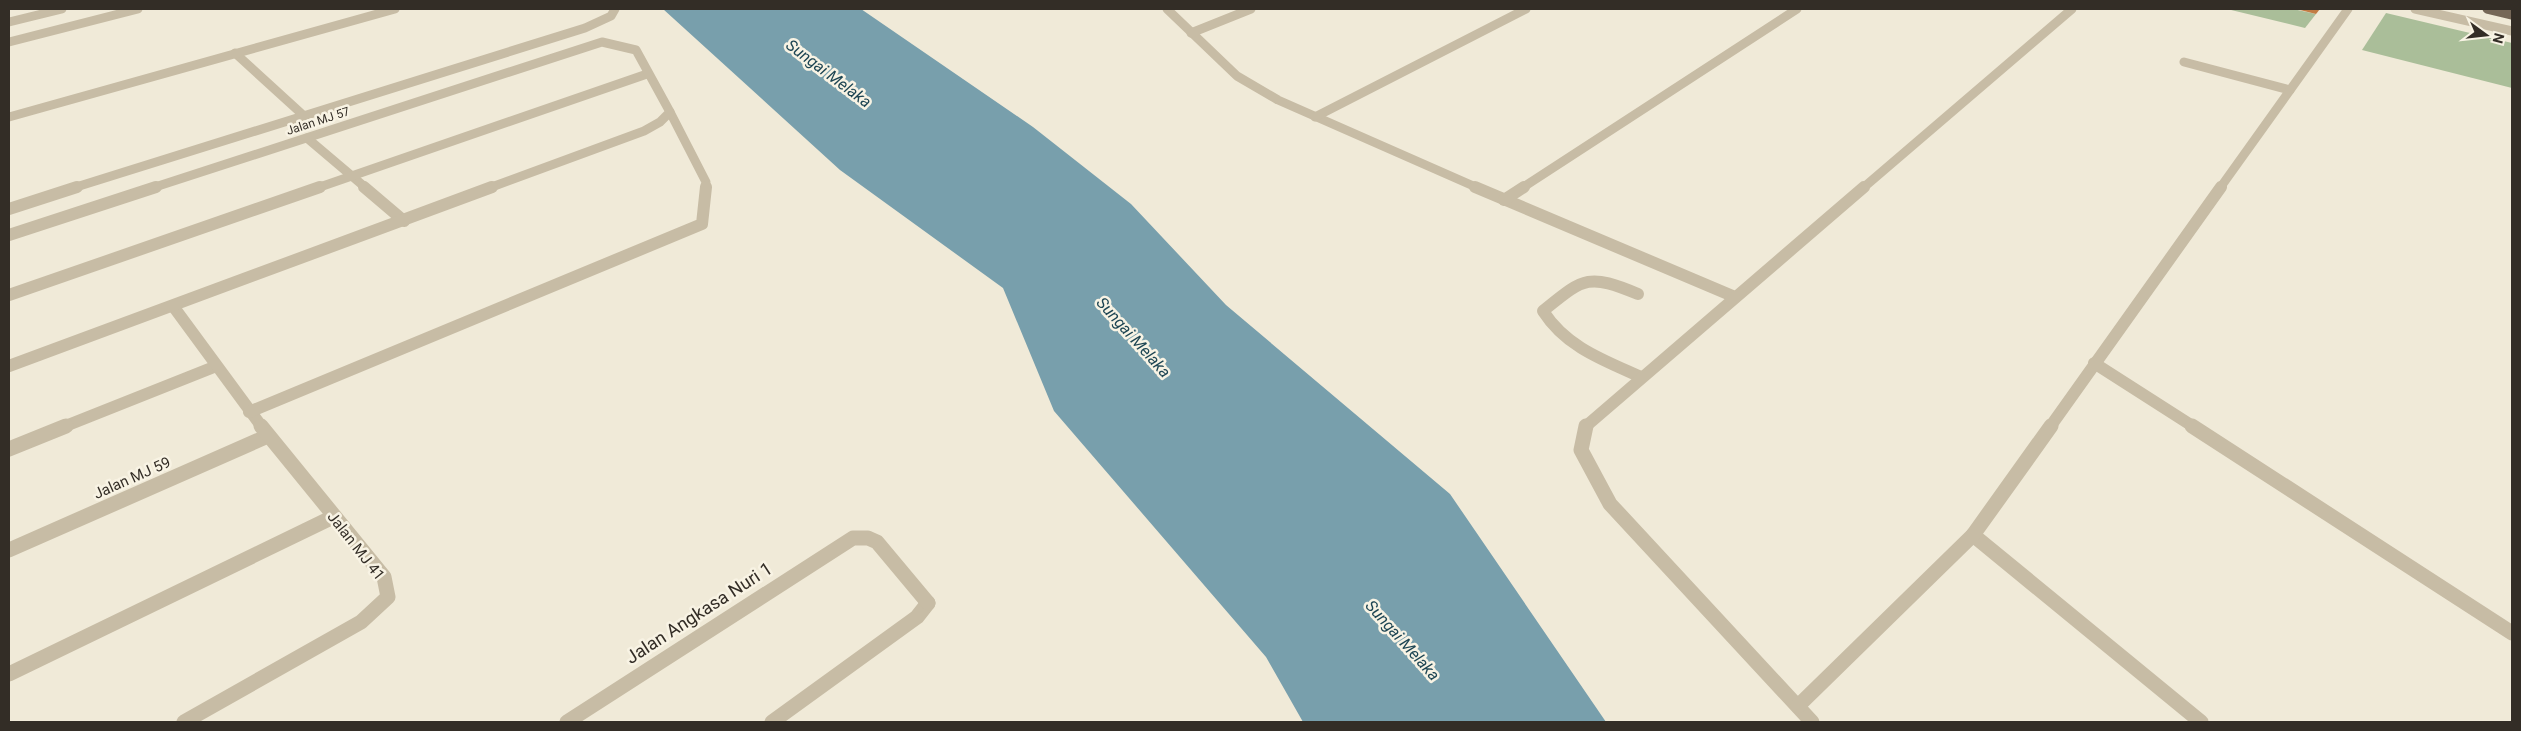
<svg xmlns="http://www.w3.org/2000/svg" width="2521" height="731" font-family="Roboto,sans-serif">
  <rect width="100%" height="100%" fill="#f0ead8"/>
  <g fill="#aabe99">
    <polygon points="2227,9 2293,9 2316,14 2305,28"/>
    <polygon points="2386,13 2512,43 2512,88 2362,50"/>
  </g>
  <polygon fill="#789fac" points="663,9 861,9 1033,127 1131,204 1226,305 1450,494 1606,722 1303,722 1266,657 1054,411 1003,288 840,170"/>
  <polygon fill="#c27c44" points="2296,9 2320,9 2316,14"/>
  <g fill="none" stroke-linecap="round" stroke-linejoin="round">
    <g stroke="#c7bca5" stroke-width="9">
      <polyline points="2184,62 2290,90"/>
      <polyline points="307,138 366,188"/>
      <polyline points="317,188 647,74"/>
    </g>
    <g stroke="#c7bca5" stroke-width="12">
      <polyline points="364,187 404,221"/>
      <path d="M 1638,294 C 1587,273 1584,278 1543,311 C 1566,347 1603,360 1641,377"/>
      <polyline points="9,295 320,187"/>
      <polyline points="63,427 214,367"/>
    </g>
    <g stroke="#c7bca5" stroke-width="15">
      <polyline points="9,449 66,426"/>
      <polyline points="9,674 333,517"/>
      <polyline points="772,722 917,617 928,603"/>
    </g>
    <g stroke="#c7bca5" stroke-width="9">
      <polyline points="1167,9 1237,76 1278,100 1478,188"/>
      <polyline points="2415,9 2512,31"/>
      <polyline points="9,22 62,9"/>
      <polyline points="1191,33 1251,9"/>
      <polyline points="9,42 138,9"/>
      <polyline points="235,53 303,115"/>
      <polyline points="670,112 706,182 705,188"/>
      <polyline points="9,117 395,9"/>
      <polyline points="1315,117 1526,9"/>
      <polyline points="73,188 585,28 611,16 615,9"/>
      <polyline points="152,188 602,42 636,50 670,112 660,122 644,131 489,188"/>
      <polyline points="1522,188 1797,9"/>
      <polyline points="1863,188 2072,9"/>
      <polyline points="2220,188 2348,9"/>
    </g>
    <g stroke="#c7bca5" stroke-width="12">
      <polyline points="1475,187 1735,297"/>
      <polyline points="1504,200 1524,187"/>
      <polyline points="9,209 77,187"/>
      <polyline points="9,235 156,187"/>
      <polyline points="173,306 262,427"/>
      <polyline points="2094,363 2194,427"/>
      <polyline points="9,366 492,187"/>
      <polyline points="249,412 702,224 706,187"/>
      <polyline points="1585,427 1864,187"/>
      <polyline points="2050,427 2221,187"/>
    </g>
    <g stroke="#c7bca5" stroke-width="15">
      <polyline points="1586,426 1581,450 1610,504 1812,722"/>
      <polyline points="2192,426 2512,633"/>
      <polyline points="1973,535 2201,722"/>
      <polyline points="9,550 268,436"/>
      <polyline points="1798,706 1973,535 2051,426"/>
      <polyline points="184,722 361,622 388,597 384,577 261,426"/>
      <polyline points="567,722 853,538 868,538 877,542 928,603"/>
    </g>
    <polyline stroke="#756757" stroke-width="9" points="2487,9 2512,15"/>
  </g>
  <g text-anchor="middle" stroke-width="5" stroke-linejoin="round" paint-order="stroke">
    <g font-size="12" fill="#332d26" stroke="#f8f3e4">
      <text transform="translate(318 121) rotate(-18)" y="4">Jalan MJ 57</text>
    </g>
    <g font-size="15" fill="#332d26" stroke="#f8f3e4">
      <text transform="translate(132 478) rotate(-24)" y="5">Jalan MJ 59</text>
      <text transform="translate(356 546) rotate(52)" y="5">Jalan MJ 41</text>
    </g>
    <g font-size="16" font-style="italic" fill="#1d4553" stroke="#f8f3e4">
      <text transform="translate(829 73) rotate(37)" y="6">Sungai Melaka</text>
      <text transform="translate(1134 337) rotate(48)" y="6">Sungai Melaka</text>
      <text transform="translate(1403 640) rotate(48)" y="6">Sungai Melaka</text>
    </g>
    <g font-size="18" fill="#332d26" stroke="#f8f3e4">
      <text transform="translate(699 613) rotate(-33)" y="6">Jalan Angkasa Nuri 1</text>
    </g>
  </g>
  <rect width="2521" height="731" fill="none" stroke="#332d26" stroke-width="20"/>
  <g transform="translate(2486 35) rotate(105)" stroke="#f8f3e4" stroke-width="4" paint-order="stroke">
  <path d="M0-4L9 19L0 12L-9 19Z" fill="#332d26"/>
  <text y="-8" font-size="14" font-weight="bold" text-anchor="middle" fill="#332d26">N</text>
  </g>
</svg>
